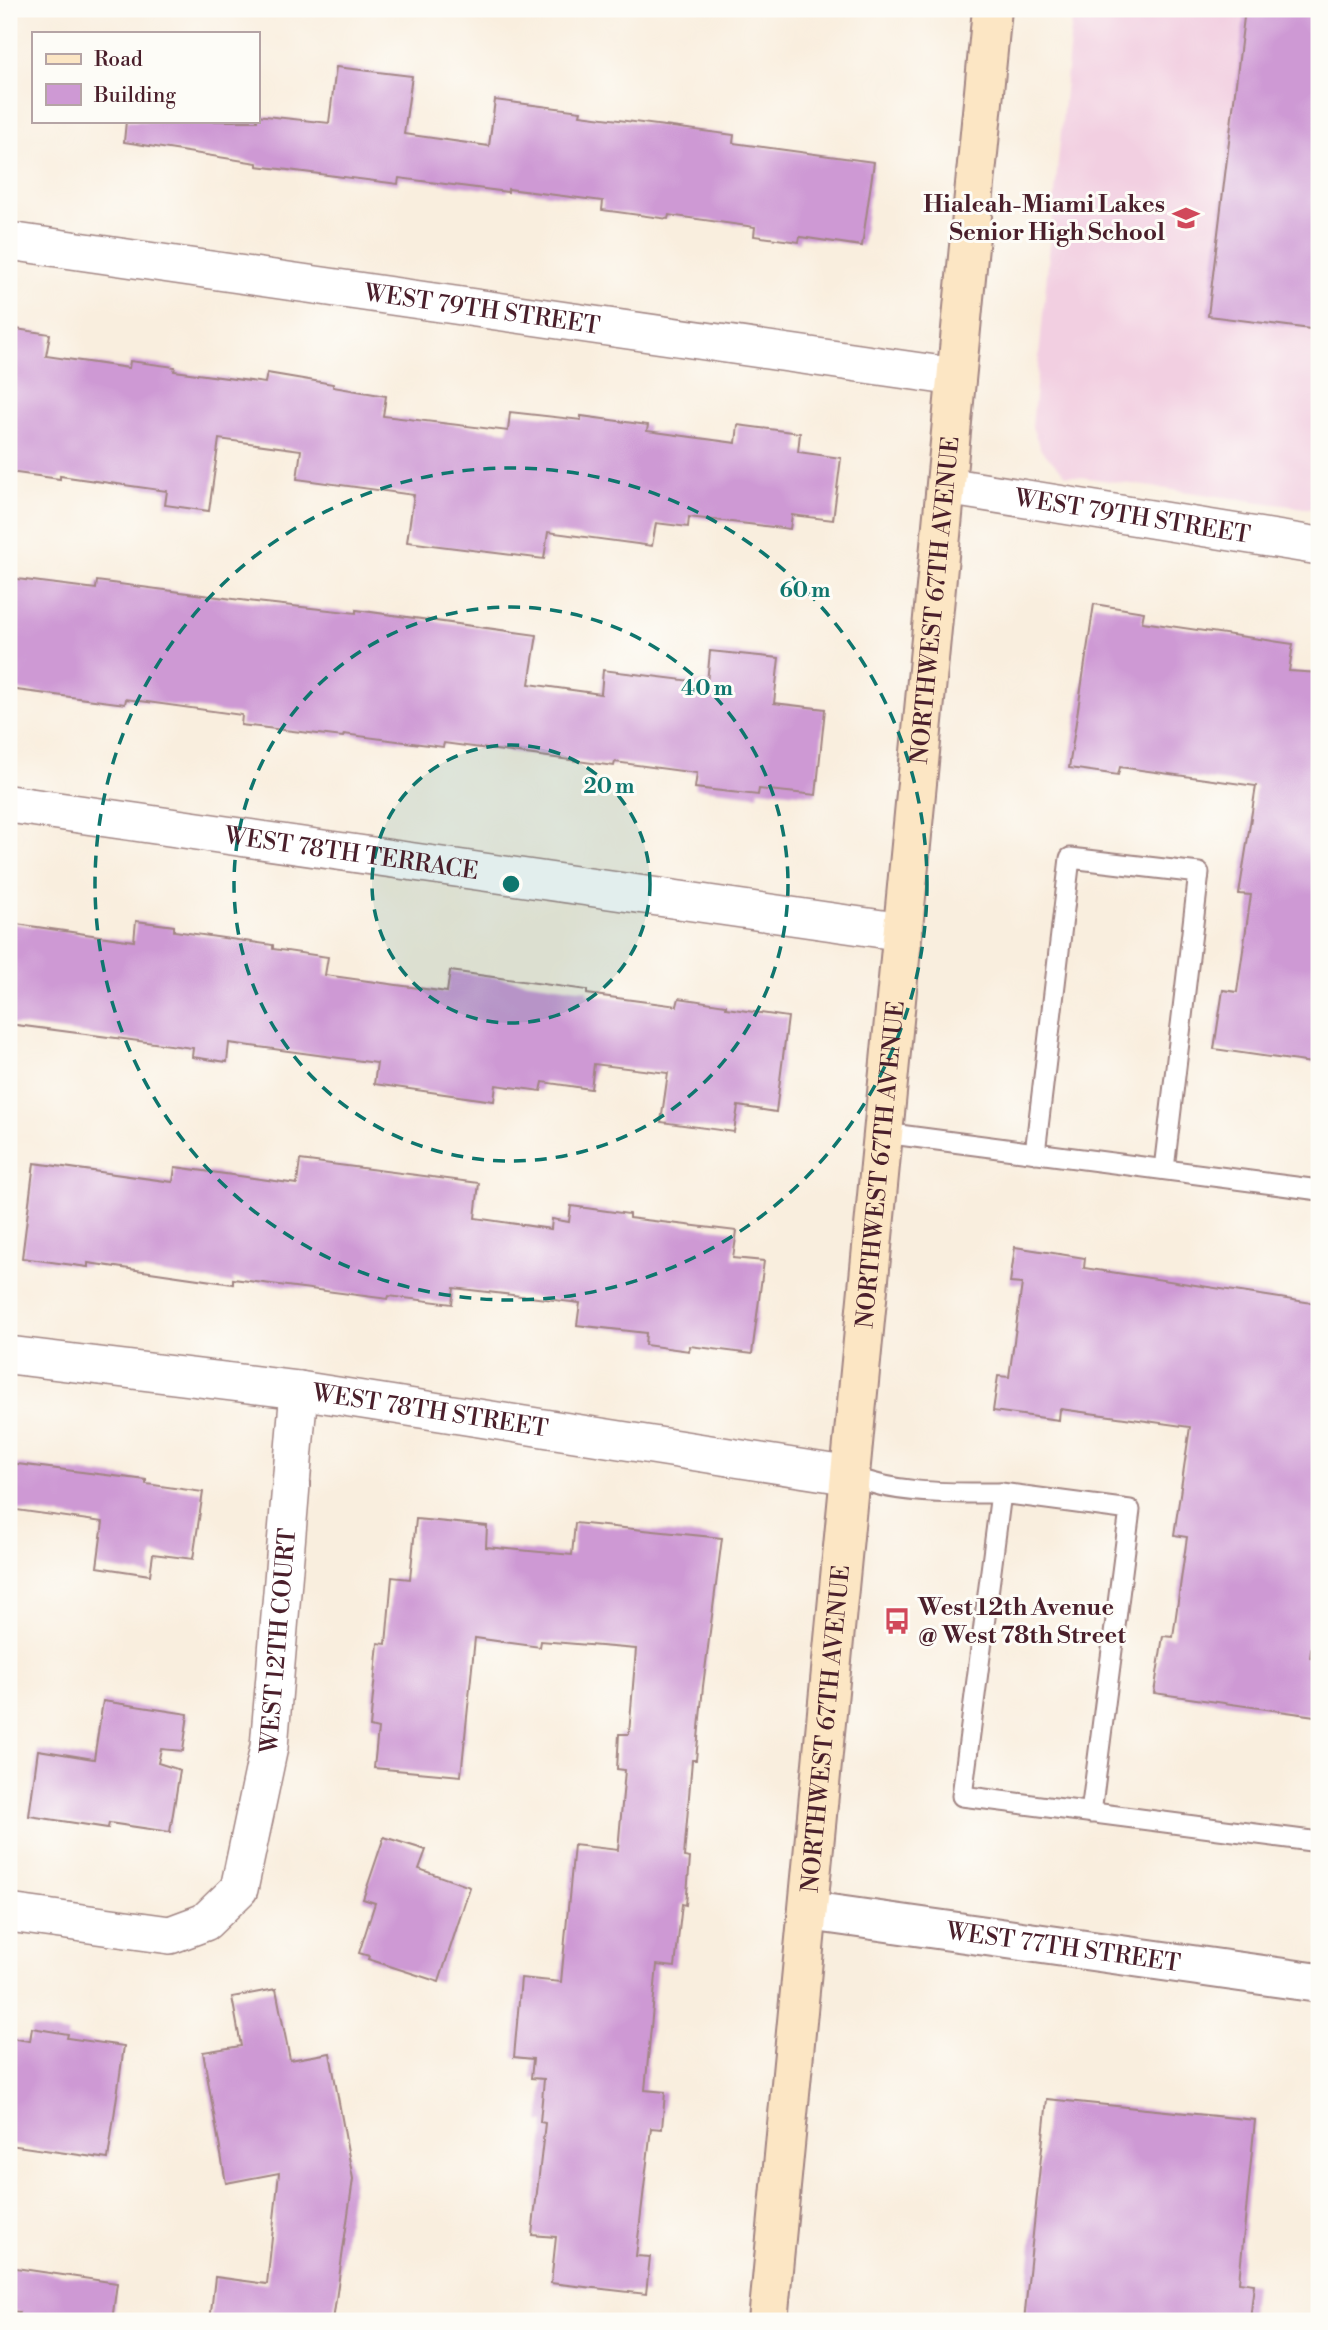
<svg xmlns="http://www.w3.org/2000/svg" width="1328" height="2330" font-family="'Libre Bodoni',serif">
  <rect width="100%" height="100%" fill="#fdfcf7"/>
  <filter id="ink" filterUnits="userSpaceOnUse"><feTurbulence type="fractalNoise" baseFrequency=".0143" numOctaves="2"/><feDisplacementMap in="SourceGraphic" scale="14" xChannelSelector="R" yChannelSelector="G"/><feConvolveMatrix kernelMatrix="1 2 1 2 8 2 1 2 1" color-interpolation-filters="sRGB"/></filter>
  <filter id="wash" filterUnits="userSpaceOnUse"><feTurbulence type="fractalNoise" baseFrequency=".00686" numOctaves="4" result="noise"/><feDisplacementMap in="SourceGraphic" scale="28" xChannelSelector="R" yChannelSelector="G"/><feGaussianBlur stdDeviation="1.57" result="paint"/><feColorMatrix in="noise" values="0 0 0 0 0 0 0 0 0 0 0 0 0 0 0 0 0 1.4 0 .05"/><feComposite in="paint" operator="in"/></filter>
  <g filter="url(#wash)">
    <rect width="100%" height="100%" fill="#f9eede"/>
    <polygon fill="#f2cfe1" points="1073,9 1319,9 1319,510 1066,475 1041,450 1032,427"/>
    <g id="blocks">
      <g fill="#ce99d4">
        <polygon points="1245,9 1319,9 1319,330 1208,316"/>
        <polygon points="336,67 412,76 404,134 489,146 495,100 581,111 580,115 734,135 733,143 874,162 862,246 800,237 799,242 754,236 755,227 669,215 668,219 602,210 603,201 508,189 508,192 399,178 398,184 257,166 257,163 124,142 126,121 257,121 257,115 329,123"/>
        <polygon points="9,328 50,334 46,356 129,368 130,361 175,367 174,371 265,383 267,373 333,384 333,387 386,396 383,416 508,431 510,412 581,420 581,416 648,425 647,431 736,443 738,425 800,433 798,452 841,458 833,520 792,515 790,529 689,517 688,527 656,523 652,546 548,532 544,559 407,542 414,495 297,479 301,450 219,439 209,511 165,505 167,491 60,476 60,479 9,472"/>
        <polygon points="9,578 96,589 97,581 256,602 356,613 356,610 537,635 529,684 601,694 603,670 707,683 710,651 779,658 774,703 825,709 816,795 759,789 758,795 695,788 697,773 615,762 614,766 444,743 443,747 344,734 343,737 241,725 242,715 126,699 125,704 9,689"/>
        <polygon points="1094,604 1144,612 1142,622 1293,644 1289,671 1319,673 1319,1064 1214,1049 1223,990 1237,992 1251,895 1239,894 1256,786 1120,767 1118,775 1069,768"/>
        <polygon points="136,921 174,926 174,931 273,945 273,949 328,957 325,975 447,992 450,971 587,990 587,994 677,1006 679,998 726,1005 726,1008 788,1017 776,1112 738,1106 734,1132 661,1122 668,1073 594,1064 591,1089 543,1082 541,1091 496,1085 494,1101 374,1084 377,1063 229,1043 227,1062 192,1057 193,1048 9,1024 9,923 134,941"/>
        <polygon points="300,1160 479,1183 475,1218 551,1229 552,1219 569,1222 571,1206 629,1214 629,1218 737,1231 733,1258 764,1261 752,1354 690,1346 689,1351 645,1345 646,1333 577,1325 580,1303 454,1288 452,1304 389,1296 388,1299 233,1279 233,1284 88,1263 88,1267 22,1258 34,1163 173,1182 175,1167 297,1184"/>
        <polygon points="1015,1247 1085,1258 1084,1268 1319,1304 1319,1593 1310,1658 1319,1659 1319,1685 1315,1716 1154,1693 1163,1636 1173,1637 1187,1537 1174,1535 1190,1427 1060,1409 1059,1420 993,1411 998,1376 1009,1377 1022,1284 1010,1283"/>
        <polygon points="9,1463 146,1480 146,1484 203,1492 193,1559 153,1554 150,1575 97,1567 103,1522 9,1509"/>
        <polygon points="416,1519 487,1526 486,1547 572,1555 575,1523 722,1538 703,1686 696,1760 692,1760 684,1857 690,1858 686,1905 682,1904 675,1967 657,1965 645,2090 665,2092 662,2129 651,2128 636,2256 650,2257 646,2294 551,2283 556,2237 532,2235 545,2123 540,2122 544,2079 531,2078 533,2059 514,2057 521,1978 561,1982 574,1845 618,1850 625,1770 617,1769 619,1734 629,1734 636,1649 541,1641 540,1647 475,1638 461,1776 374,1768 378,1729 370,1727 378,1643 386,1644 392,1577 410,1579"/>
        <polygon points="103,1701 188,1714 183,1751 161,1749 158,1763 180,1770 170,1832 109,1823 108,1828 29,1816 38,1750 94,1759"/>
        <polygon points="384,1837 426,1850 419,1869 470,1887 439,1982 368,1959 369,1956 359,1953 375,1903 363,1899"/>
        <polygon points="276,1989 290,2060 330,2053 353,2179 333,2321 210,2321 215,2277 267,2284 279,2173 226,2183 203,2052 241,2046 232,1997"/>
        <polygon points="32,2028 68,2034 67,2038 124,2046 108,2159 9,2145 9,2038 30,2041"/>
        <polygon points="1047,2099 1255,2120 1239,2282 1254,2284 1250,2321 1024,2321"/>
        <polygon points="9,2267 117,2283 112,2321 17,2321 19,2312 9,2311"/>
      </g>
    </g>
  </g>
  <g filter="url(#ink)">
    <use href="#blocks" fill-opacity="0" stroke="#a28684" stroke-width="2"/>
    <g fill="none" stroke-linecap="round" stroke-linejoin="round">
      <defs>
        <g id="service">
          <polyline points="884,1133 1319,1190"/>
          <polyline points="1035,1153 1070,858 1199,873 1164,1169"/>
          <path d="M 851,1476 C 897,1495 952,1493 1001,1493"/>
          <polyline points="1091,1813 1130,1510 1001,1493 962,1796 1319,1842"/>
        </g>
        <g id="minor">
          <path id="s1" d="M 9,241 L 956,377"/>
          <path id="s2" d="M 946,486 L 1319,546"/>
          <path id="s3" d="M 9,804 L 903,932"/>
          <path id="s4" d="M 9,1355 L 299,1390 L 851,1476"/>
          <path id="s5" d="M 9,1913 L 170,1935 L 205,1922 L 239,1889 L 269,1747 L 299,1390"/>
        </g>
        <g id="tertiary">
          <path id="s6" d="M 809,1911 L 1319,1983"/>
        </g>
        <g id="secondary">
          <path id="s7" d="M 768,2321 L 992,9"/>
        </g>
      </defs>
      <use href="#service" stroke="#a28684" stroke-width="23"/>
      <use href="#minor" stroke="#a28684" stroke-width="40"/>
      <use href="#tertiary" stroke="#a28684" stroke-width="42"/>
      <use href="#secondary" stroke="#a28684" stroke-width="42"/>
      <use href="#service" stroke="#fff" stroke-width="19"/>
      <use href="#minor" stroke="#fff" stroke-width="37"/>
      <use href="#tertiary" stroke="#fff" stroke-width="38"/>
      <use href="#secondary" stroke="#fce6c4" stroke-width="38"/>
    </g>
  </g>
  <circle cx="511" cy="884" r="139" fill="#0f766e" fill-opacity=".12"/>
  <g fill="none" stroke="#0f766e" stroke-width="3.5" stroke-dasharray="12 9">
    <circle cx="511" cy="884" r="139"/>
    <circle cx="511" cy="884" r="277"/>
    <circle cx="511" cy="884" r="416"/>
  </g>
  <defs>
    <symbol id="school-bare" viewBox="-9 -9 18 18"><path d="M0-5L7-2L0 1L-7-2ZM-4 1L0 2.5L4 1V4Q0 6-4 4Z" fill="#d1495b" stroke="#fdfcf7" stroke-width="2.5" paint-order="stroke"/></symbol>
    <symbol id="bus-bare" viewBox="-9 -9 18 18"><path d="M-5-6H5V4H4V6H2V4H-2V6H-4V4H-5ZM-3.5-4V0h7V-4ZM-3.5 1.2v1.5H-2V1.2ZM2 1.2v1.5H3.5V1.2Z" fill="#d1495b" stroke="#fdfcf7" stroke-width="2.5" paint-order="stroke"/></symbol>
  </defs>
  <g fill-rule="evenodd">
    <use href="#school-bare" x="1167" y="199" width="38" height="38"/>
    <use href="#bus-bare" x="878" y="1602" width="38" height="38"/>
  </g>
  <g text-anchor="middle" stroke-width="6" stroke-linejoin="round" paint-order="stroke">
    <g font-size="24" font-weight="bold" fill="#4a1f2b" stroke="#fdfcf7" text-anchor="end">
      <text x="1165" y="212">Hialeah-Miami Lakes<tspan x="1165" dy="28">Senior High School</tspan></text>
      <text x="918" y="1615" text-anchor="start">West 12th Avenue<tspan x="918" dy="28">@ West 78th Street</tspan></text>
    </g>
    <g font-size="24" fill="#4a1f2b" stroke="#fdfcf7">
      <text dy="8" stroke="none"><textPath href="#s1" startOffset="478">WEST 79TH STREET</textPath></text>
      <text dy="8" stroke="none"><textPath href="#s2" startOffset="189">WEST 79TH STREET</textPath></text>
      <text dy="8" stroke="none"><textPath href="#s7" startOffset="1729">NORTHWEST 67TH AVENUE</textPath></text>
      <text dy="8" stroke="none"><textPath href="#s3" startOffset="346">WEST 78TH TERRACE</textPath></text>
      <text dy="8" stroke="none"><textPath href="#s7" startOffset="1162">NORTHWEST 67TH AVENUE</textPath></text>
      <text dy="8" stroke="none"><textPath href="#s4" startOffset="425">WEST 78TH STREET</textPath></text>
      <text dy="8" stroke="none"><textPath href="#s5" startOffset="499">WEST 12TH COURT</textPath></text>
      <text dy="8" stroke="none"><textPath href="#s7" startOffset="595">NORTHWEST 67TH AVENUE</textPath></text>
      <text dy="8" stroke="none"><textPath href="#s6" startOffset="257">WEST 77TH STREET</textPath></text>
    </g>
  </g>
  <circle cx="511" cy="884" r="10" fill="#0f766e" stroke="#fdfcf7" stroke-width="3.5"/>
  <g font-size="21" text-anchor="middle" font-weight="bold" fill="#0f766e" stroke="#fdfcf7" stroke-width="6" stroke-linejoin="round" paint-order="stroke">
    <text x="805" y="597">60 m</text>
    <text x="707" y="695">40 m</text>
    <text x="609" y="793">20 m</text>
  </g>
  <rect width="1328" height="2330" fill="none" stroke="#fdfcf7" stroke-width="35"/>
  <rect x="32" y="32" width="228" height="91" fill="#fdfcf7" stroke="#b5a4a5" stroke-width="2"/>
  <rect x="46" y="54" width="35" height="10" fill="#fce6c4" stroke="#b5a4a5" stroke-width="2"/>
  <text x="94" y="66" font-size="21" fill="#4a1f2b">Road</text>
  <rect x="46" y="84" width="35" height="21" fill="#ce99d4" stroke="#b5a4a5" stroke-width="2"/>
  <text x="94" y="102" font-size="21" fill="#4a1f2b">Building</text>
</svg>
